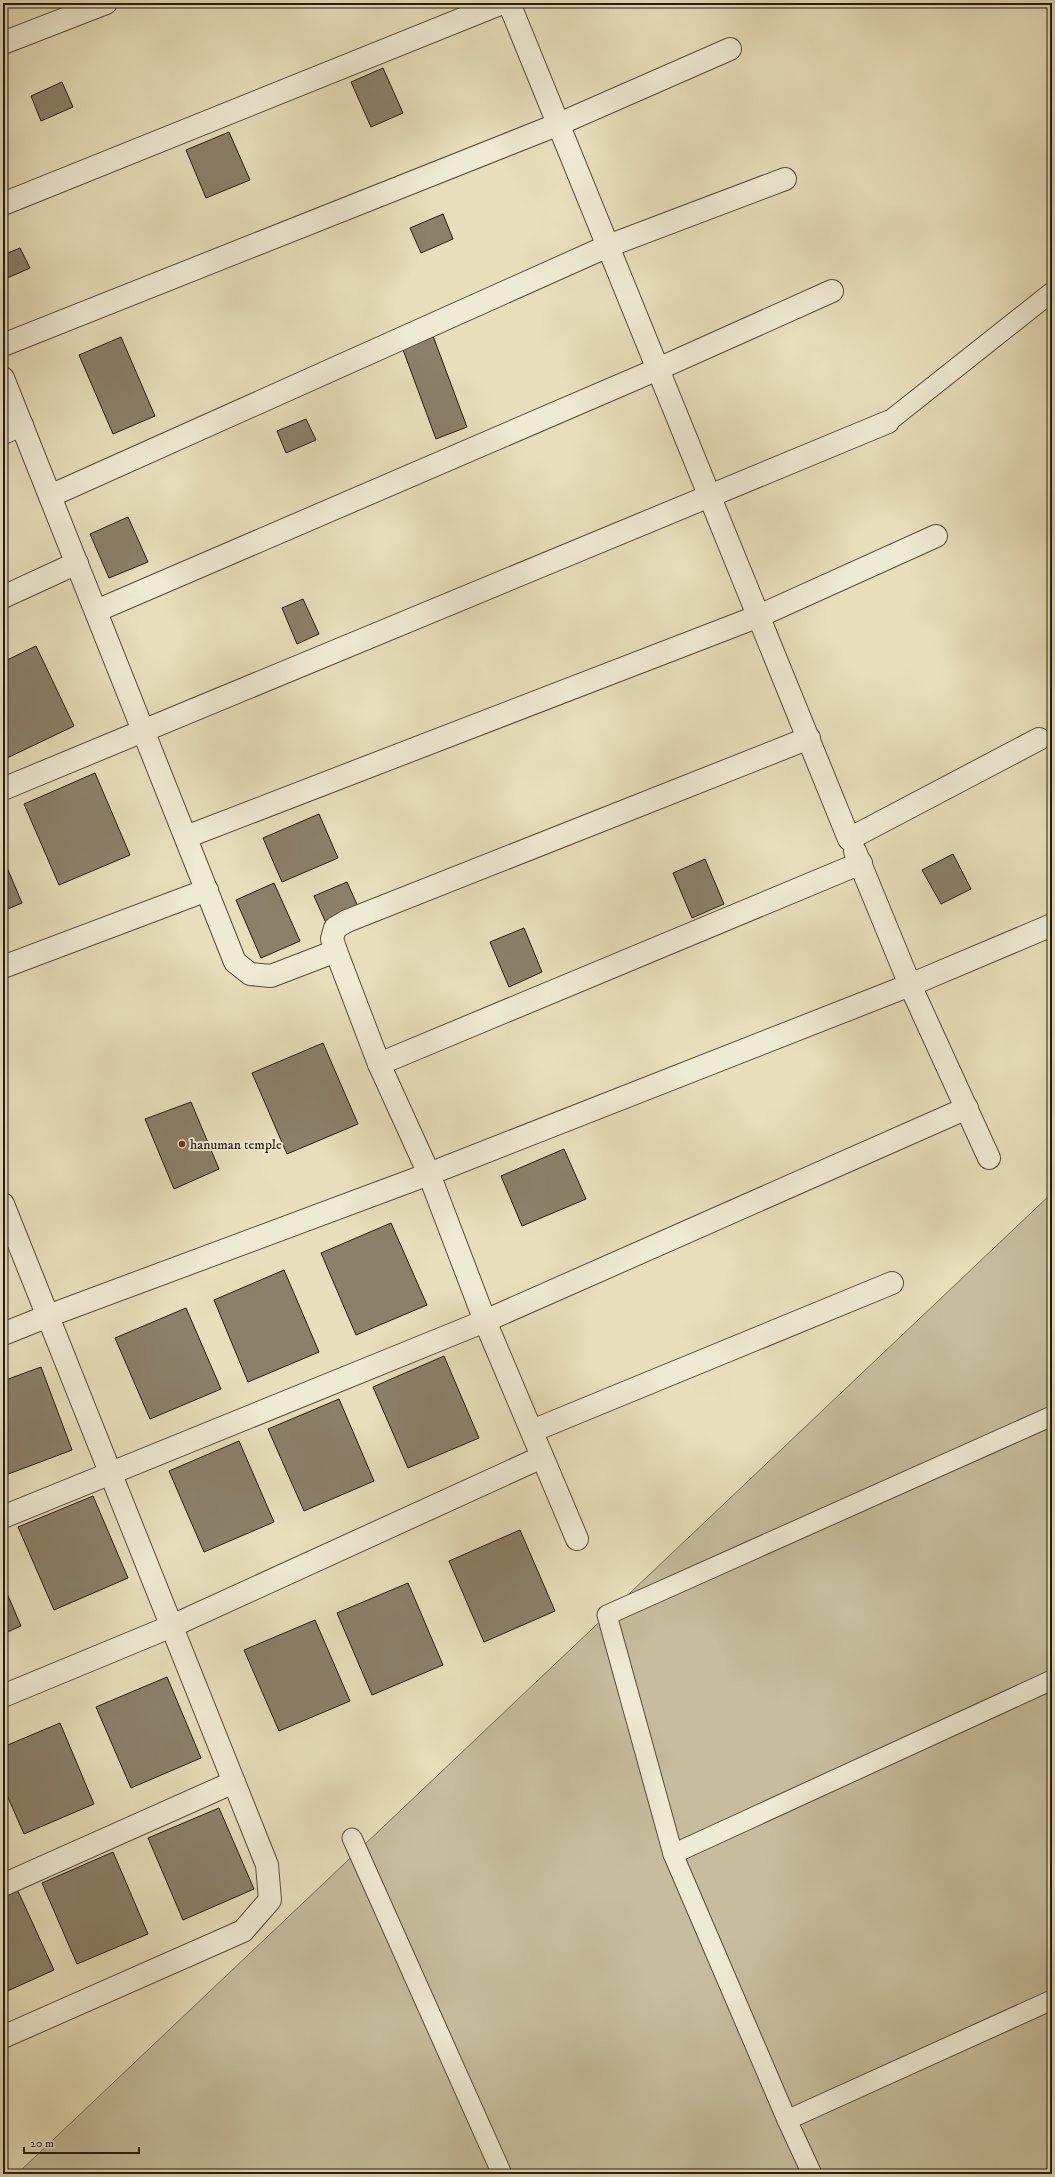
<svg xmlns="http://www.w3.org/2000/svg" width="1055" height="2177" font-family="'IM FELL DW Pica',serif">
  <rect width="100%" height="100%" fill="#e7debb"/>
  <filter id="stains"><feTurbulence type="fractalNoise" baseFrequency=".005" numOctaves="4"/><feColorMatrix values="0 0 0 0 .2 0 0 0 0 .09 0 0 0 0 .02 0 0 0 .5 -.17"/></filter>
  <radialGradient id="worn" r=".72"><stop offset=".6" stop-color="#630" stop-opacity="0"/><stop offset="1" stop-color="#630" stop-opacity=".3"/></radialGradient>
  <polygon fill="#c6bd9e" stroke="#766c57" points="1052,1193 1052,2174 17,2174"/>
  <g fill="#8b8069" stroke="#271a10">
    <polygon points="383,68 403,113 371,127 351,82"/>
    <polygon points="62,82 73,107 41,121 31,96"/>
    <polygon points="229,132 250,180 206,198 186,150"/>
    <polygon points="443,214 453,239 421,253 410,228"/>
    <polygon points="20,248 30,268 3,280 3,255"/>
    <polygon points="433,336 467,427 436,439 402,347"/>
    <polygon points="121,337 155,416 113,434 79,355"/>
    <polygon points="306,419 316,440 286,453 277,431"/>
    <polygon points="128,517 148,562 109,578 90,534"/>
    <polygon points="303,599 319,634 297,644 282,608"/>
    <polygon points="36,646 74,726 5,759 3,755 3,662"/>
    <polygon points="95,773 130,855 59,885 24,804"/>
    <polygon points="319,814 338,858 282,882 263,838"/>
    <polygon points="953,854 971,889 941,904 922,870"/>
    <polygon points="3,858 22,903 3,911"/>
    <polygon points="705,859 724,904 692,918 673,873"/>
    <polygon points="347,882 359,909 326,923 314,896"/>
    <polygon points="274,883 300,941 261,958 236,900"/>
    <polygon points="524,928 542,972 509,987 490,942"/>
    <polygon points="323,1043 358,1124 287,1154 252,1073"/>
    <polygon points="191,1102 219,1169 174,1189 145,1119"/>
    <polygon points="564,1149 586,1199 522,1226 501,1176"/>
    <polygon points="391,1223 427,1305 356,1335 321,1253"/>
    <polygon points="284,1270 319,1352 248,1382 214,1300"/>
    <polygon points="186,1308 221,1389 150,1419 115,1338"/>
    <polygon points="444,1356 479,1438 408,1468 373,1387"/>
    <polygon points="41,1367 72,1450 3,1476 3,1381"/>
    <polygon points="339,1399 374,1481 304,1511 268,1429"/>
    <polygon points="239,1441 274,1522 204,1552 169,1471"/>
    <polygon points="93,1496 128,1578 54,1610 18,1527"/>
    <polygon points="520,1530 555,1611 484,1642 449,1561"/>
    <polygon points="408,1583 443,1665 372,1695 337,1613"/>
    <polygon points="3,1584 21,1626 3,1634"/>
    <polygon points="315,1620 350,1701 279,1731 244,1650"/>
    <polygon points="167,1677 201,1758 131,1788 96,1707"/>
    <polygon points="60,1723 94,1804 24,1834 3,1786 3,1747"/>
    <polygon points="219,1808 254,1889 183,1920 148,1838"/>
    <polygon points="113,1852 148,1934 77,1964 42,1883"/>
    <polygon points="17,1889 54,1970 3,1993 3,1896"/>
  </g>
  <g fill="none" stroke-linecap="round" stroke-linejoin="round">
    <defs>
      <g id="service">
        <polyline points="888,422 1052,292"/>
        <polyline points="352,1838 502,2174"/>
        <polyline points="673,1854 1052,1680"/>
        <polyline points="787,2120 1052,2000"/>
        <polyline points="812,2174 787,2120 673,1854 607,1615 1052,1416"/>
      </g>
      <g id="minor">
        <polyline points="509,3 849,839 1039,739"/>
        <polyline points="3,43 106,3"/>
        <polyline points="3,204 502,3"/>
        <polyline points="3,345 559,124 730,49"/>
        <polyline points="3,378 235,962 250,974 271,976 336,951 379,1064 429,1174 48,1316 3,1334"/>
        <polyline points="3,433 22,425"/>
        <polyline points="50,496 608,246 785,179"/>
        <polyline points="3,597 77,563"/>
        <polyline points="96,611 658,369 832,291"/>
        <polyline points="3,789 888,422"/>
        <polyline points="186,837 759,616 936,536"/>
        <polyline points="855,851 910,985 1052,925"/>
        <polyline points="336,951 332,939 335,928 347,921 809,738"/>
        <polyline points="3,967 207,890"/>
        <polyline points="379,1064 861,863"/>
        <polyline points="3,1204 267,1865 270,1900 243,1931 3,2037"/>
        <polyline points="532,1431 892,1283"/>
        <polyline points="3,1517 485,1321 967,1108"/>
        <polyline points="577,1539 485,1321 429,1174 910,985 989,1158"/>
        <polyline points="3,1696 172,1626 542,1457"/>
        <polyline points="3,1885 234,1782"/>
      </g>
    </defs>
    <use href="#service" stroke="#574b3b" stroke-width="21"/>
    <use href="#minor" stroke="#574b3b" stroke-width="24"/>
    <use href="#service" stroke="#efead3" stroke-width="19"/>
    <use href="#minor" stroke="#efead3" stroke-width="22"/>
  </g>
  <circle fill="#8f2418" stroke="#efead3" stroke-width="1.5" cx="182" cy="1144" r="4"/>
  <g text-anchor="middle" stroke-width="4" stroke-linejoin="round" paint-order="stroke">
    <g font-size="14" fill="#271a10" stroke="#efead3" text-anchor="start">
      <text x="190" y="1149">hanuman temple</text>
    </g>
  </g>
  <rect width="1055" height="2177" fill="none" stroke="#e7debb" stroke-width="16"/>
  <rect x="4" y="4" width="1047" height="2169" fill="none" stroke="#271a10" stroke-width="2"/>
  <rect x="8" y="8" width="1039" height="2161" fill="none" stroke="#271a10"/>
  <path d="M24 2147v6h115v-6" fill="none" stroke="#271a10" stroke-width="2"/>
  <text x="30" y="2147" font-size="12" fill="#271a10" stroke="#efead3" stroke-width="3" paint-order="stroke">20 m</text>
  <rect width="100%" height="100%" filter="url(#stains)"/>
  <rect width="100%" height="100%" fill="url(#worn)"/>
</svg>
